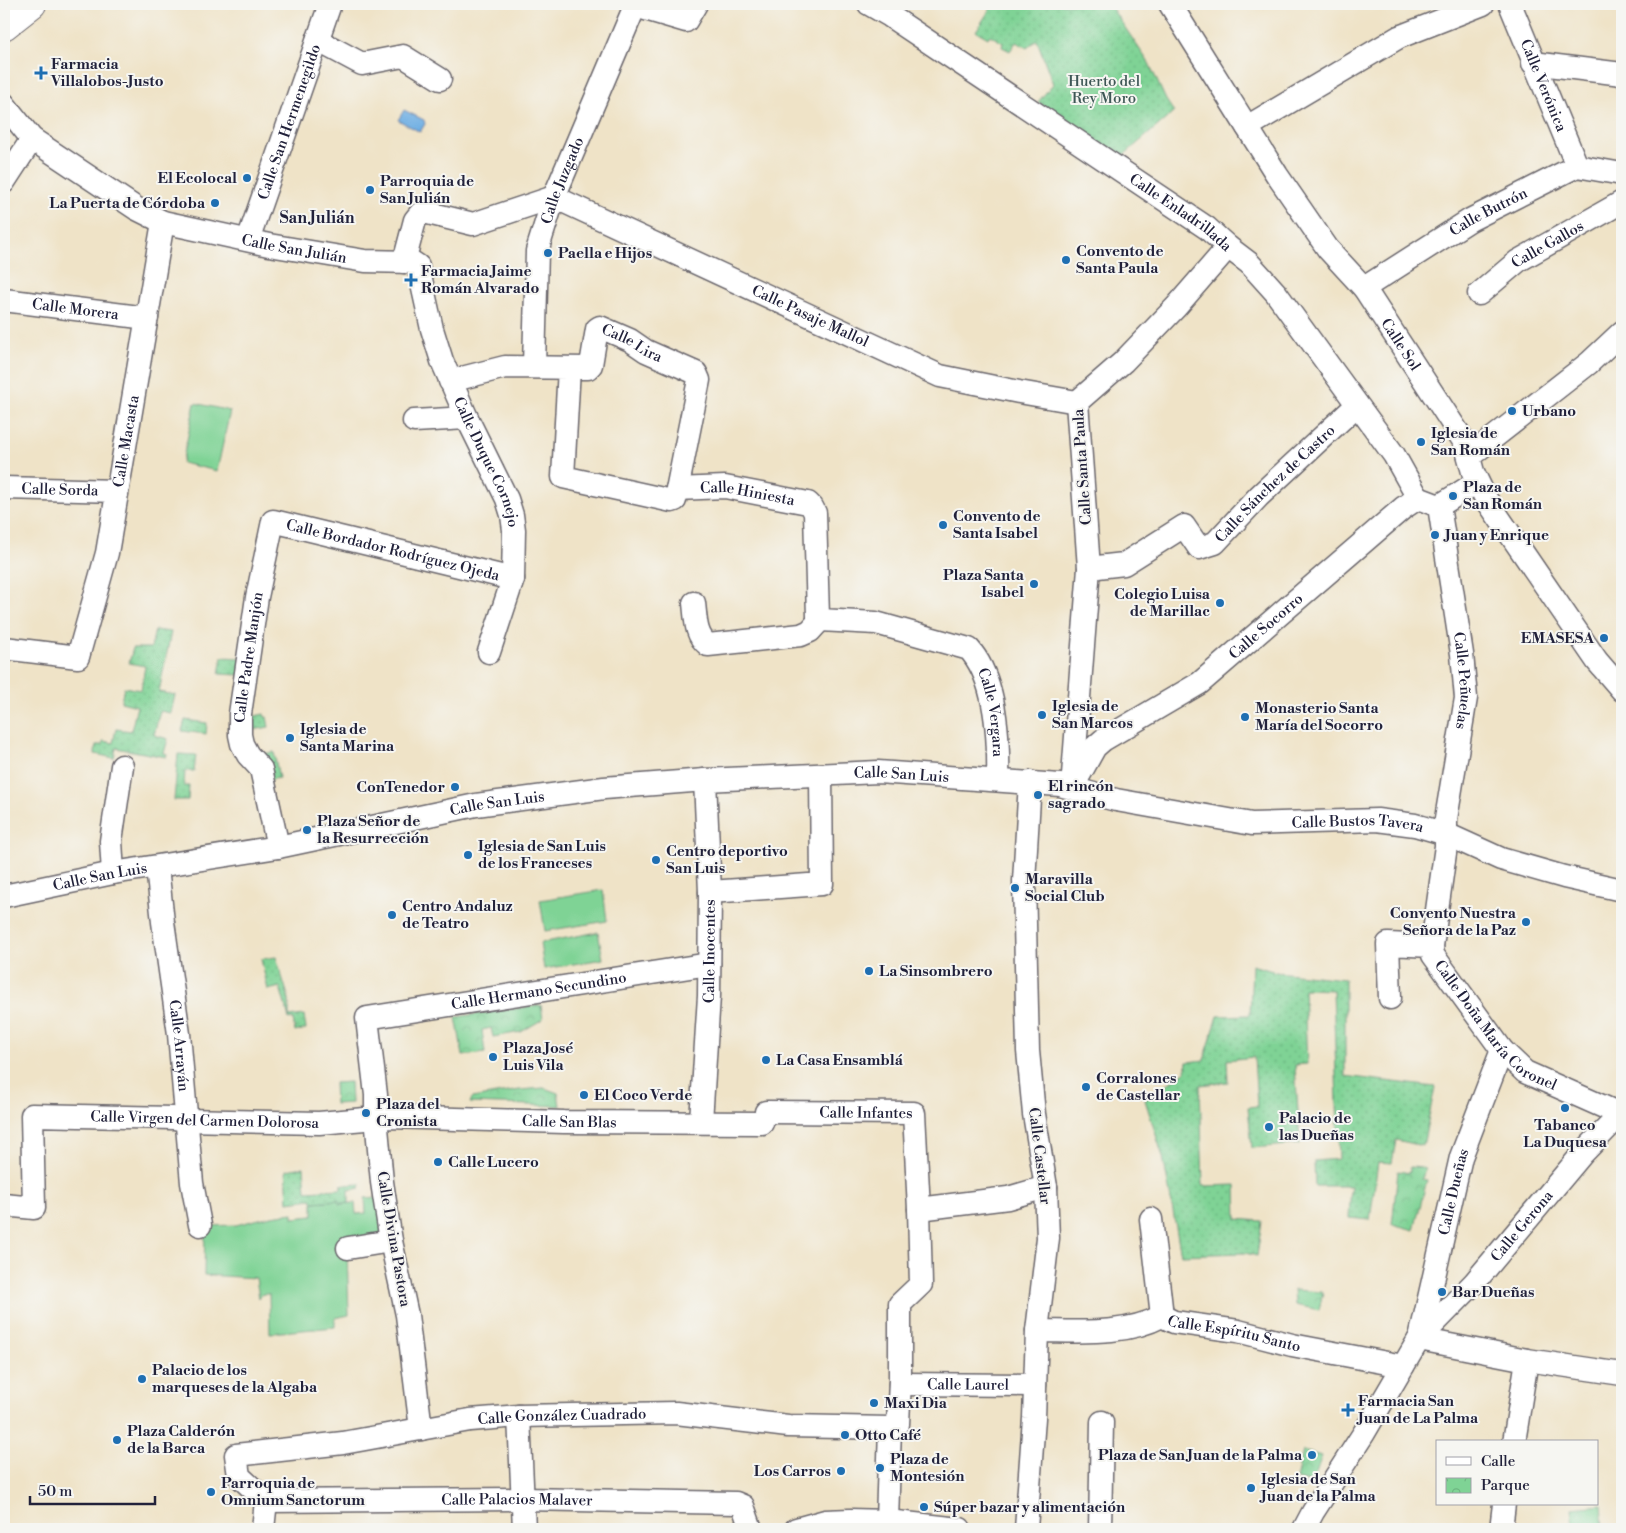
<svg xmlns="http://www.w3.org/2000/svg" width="1626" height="1533" font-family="'Libre Bodoni',serif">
  <defs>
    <pattern id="park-crowns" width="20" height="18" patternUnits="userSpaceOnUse" patternTransform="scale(1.25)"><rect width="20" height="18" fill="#7fd395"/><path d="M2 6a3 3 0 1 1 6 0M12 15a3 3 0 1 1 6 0" fill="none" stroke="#6db581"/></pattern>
    <pattern id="garden-dots" width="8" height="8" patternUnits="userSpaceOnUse" patternTransform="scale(1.25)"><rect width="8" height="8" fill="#7fd395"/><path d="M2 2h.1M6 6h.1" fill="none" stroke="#6db581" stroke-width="1.8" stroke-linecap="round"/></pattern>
  </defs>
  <rect width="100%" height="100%" fill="#f6f6f2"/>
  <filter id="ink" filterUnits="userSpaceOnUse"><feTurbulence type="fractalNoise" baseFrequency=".02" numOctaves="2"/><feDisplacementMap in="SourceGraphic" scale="10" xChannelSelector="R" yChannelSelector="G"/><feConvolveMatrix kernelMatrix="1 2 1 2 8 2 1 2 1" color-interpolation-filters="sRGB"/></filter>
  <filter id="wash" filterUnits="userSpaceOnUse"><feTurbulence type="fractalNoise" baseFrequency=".0096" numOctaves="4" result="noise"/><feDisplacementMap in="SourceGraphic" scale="20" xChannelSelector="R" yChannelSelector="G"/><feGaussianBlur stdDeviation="1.12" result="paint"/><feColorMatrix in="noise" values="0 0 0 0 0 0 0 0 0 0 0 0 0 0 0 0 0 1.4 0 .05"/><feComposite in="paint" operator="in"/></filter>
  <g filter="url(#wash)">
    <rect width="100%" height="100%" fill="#efe3c7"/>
    <g fill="#7fd395" stroke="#507a68">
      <polygon points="195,403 230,411 217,471 182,463"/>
      <polygon points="603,890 607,921 545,931 540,900"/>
      <polygon points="598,932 603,959 544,969 540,943"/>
      <polygon points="380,1197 387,1239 347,1251 349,1315 335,1318 335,1327 270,1333 269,1294 262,1294 259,1298 256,1278 204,1275 205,1226 236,1225 271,1216 293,1213 293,1218 313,1216 313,1202 339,1200 340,1204 355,1203 356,1214 366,1213 365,1198"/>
    </g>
    <g fill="url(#park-crowns)" stroke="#507a68">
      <polygon points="541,1005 543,1019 521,1032 493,1037 491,1028 482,1030 485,1053 463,1056 456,1017"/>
      <polygon points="350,1082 351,1103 335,1104 334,1083"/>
      <polygon points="544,1088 558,1093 560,1106 470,1103 472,1098 520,1090"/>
      <polygon points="1410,1167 1425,1168 1422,1179 1427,1180 1414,1230 1392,1224 1398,1171 1410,1173"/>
      <polygon points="1294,1290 1323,1292 1319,1310 1295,1305"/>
      <polygon points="1303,1451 1322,1456 1313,1483 1296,1479"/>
      <polygon points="1602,1505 1604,1529 1574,1529 1572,1508"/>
    </g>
    <g fill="url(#garden-dots)" stroke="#507a68">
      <polygon points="983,4 1109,4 1149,63 1166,100 1174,112 1118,160 1038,102 1053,84 1037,40 1027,48 1016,42 1010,51 1002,47 1003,43 990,35 988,38 976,31 990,9"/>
      <polygon points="155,630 171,632 159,692 175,695 171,713 160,711 154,735 168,739 164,753 167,754 166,757 116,748 114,758 95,754 96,745 103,745 103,741 113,743 116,729 131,731 137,706 121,702 124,687 141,690 145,666 129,663 133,648 151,648"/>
      <polygon points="222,657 242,658 240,675 219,674"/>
      <polygon points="264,714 265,717 267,717 269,727 248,731 246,718"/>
      <polygon points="185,720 207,723 206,734 182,731"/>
      <polygon points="274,752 279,778 268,780 263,754"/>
      <polygon points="178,754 196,755 194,771 185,771 184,786 189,786 188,800 174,800"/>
      <polygon points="276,957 289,999 289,1017 304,1015 306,1029 295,1032 293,1019 289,1019 280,987 268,990 261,959"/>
      <polygon points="1252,965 1276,972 1345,979 1345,1076 1435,1087 1423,1146 1396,1140 1392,1163 1378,1162 1370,1220 1349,1218 1351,1186 1315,1186 1314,1161 1339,1159 1333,990 1304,989 1307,1064 1295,1065 1300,1144 1252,1148 1248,1107 1257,1106 1254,1057 1227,1060 1228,1082 1200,1085 1203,1186 1236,1185 1237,1219 1262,1221 1257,1256 1245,1253 1181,1255 1163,1157 1145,1100 1186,1071 1187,1062 1204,1060 1218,1016 1250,1015"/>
      <polygon points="304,1167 306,1191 341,1189 341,1185 361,1184 360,1188 349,1190 349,1203 339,1204 339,1200 313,1202 312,1199 288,1202 286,1170"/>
    </g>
    <polygon fill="#70afe3" stroke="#49688f" points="404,110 424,120 425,124 420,132 398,120"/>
  </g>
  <g filter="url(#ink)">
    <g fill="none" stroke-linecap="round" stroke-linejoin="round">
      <defs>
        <g id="minor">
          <polyline points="636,4 635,6 686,21 696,4"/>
          <path id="s1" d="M 869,4 L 890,16 L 1207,228 L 1228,247 L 1249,263 L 1276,293 L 1394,455 L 1418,498"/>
          <path id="s2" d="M 1170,4 L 1277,175 L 1328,249 L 1364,288 L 1465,443 L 1473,472 L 1486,499 L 1597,661 L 1622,690"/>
          <path id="s3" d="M 1510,4 L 1577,166"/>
          <polyline points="317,40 362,64 403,56 440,79"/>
          <polyline points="1533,63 1622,74"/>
          <path id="s4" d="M 4,104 L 32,139 L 137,209 L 163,222 L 269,245 L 365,261 L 412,262 L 418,266 L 432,329 L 442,361 L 467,418 L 507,499 L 512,515 L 514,530 L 513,579 L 489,652"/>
          <polyline points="1247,127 1399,37 1483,4"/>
          <polyline points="4,182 32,139"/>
          <path id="s5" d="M 248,240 L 330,4"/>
          <path id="s6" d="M 404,262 L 415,220 L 419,215 L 424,212 L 473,224 L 554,197 L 940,376 L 1019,392 L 1077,402"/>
          <path id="s7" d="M 1364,288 L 1470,220 L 1577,166 L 1622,174"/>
          <path id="s8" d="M 1479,294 L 1518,261 L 1622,202"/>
          <path id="s9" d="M 4,300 L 147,318"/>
          <path id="s10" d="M 534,366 L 537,251 L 554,197 L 635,6"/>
          <path id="s11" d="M 450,381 L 505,367 L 588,368 L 591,365 L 597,329 L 600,327 L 630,340 L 646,351 L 696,373 L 699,380 L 675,500 L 672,501 L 563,477 L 569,368"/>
          <polyline points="414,421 467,418"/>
          <polyline points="1470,456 1589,363 1622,332"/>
          <path id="s12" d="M 4,488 L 117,491"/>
          <path id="s13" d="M 677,489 L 725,487 L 808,503 L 812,507 L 815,513 L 818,617 L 820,620 L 876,623 L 969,649 C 997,680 999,741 998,780"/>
          <path id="s14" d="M 1418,498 L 1439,506 L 1462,654 L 1466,698 L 1446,819 L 1446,846 L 1432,946 L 1433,955 L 1502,1050 L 1525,1072 L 1622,1115"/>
          <polyline points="1439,506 1477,482"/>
          <path id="s15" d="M 1089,568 L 1124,564 L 1184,526 L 1199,548 L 1215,543 L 1259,496 L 1357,405"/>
          <path d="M 694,603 C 696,619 695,635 708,645 L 801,635 L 810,631 L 820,620"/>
          <path id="s16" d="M 4,648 L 78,657 L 107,553 L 163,222"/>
          <path id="s17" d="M 1076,781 L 1095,747 L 1103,740 L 1200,683 L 1403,508 L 1418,498"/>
          <polyline points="1072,788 1089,568 1077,402 1123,362 1176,307 1228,247"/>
          <path id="s18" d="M 278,847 L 261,769 L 248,755 L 242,744 L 240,735 L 240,714 L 257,597 L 273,521 L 513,579"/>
          <path id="s19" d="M 157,867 L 163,922 L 179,1034 L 192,1183 L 200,1225"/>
          <polyline points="113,873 111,841 122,766"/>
          <polyline points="710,892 822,884 821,775"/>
          <path id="s20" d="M 4,896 L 113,873 L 278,847 L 476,805 L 604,788 L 705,780 L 878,772 L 1060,785 L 1116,800 L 1252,824 L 1377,820 L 1415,825 L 1446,834 L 1501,859 L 1564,877 L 1622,890"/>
          <polyline points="1390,998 1388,944 1432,946"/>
          <path id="s21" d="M 766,1112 L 914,1113 L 919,1209 L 921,1284 L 900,1304 L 900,1380 L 898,1424 L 890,1428"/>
          <path id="s22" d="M 701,1121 L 709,996 L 710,892 L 705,780"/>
          <path id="s23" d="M 4,1205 L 34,1208 L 32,1115 L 173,1118 L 186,1120 L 319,1123 L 388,1117 L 564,1122 L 762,1123"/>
          <polyline points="919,1209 1008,1198 1046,1187"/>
          <polyline points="1151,1219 1162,1316"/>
          <polyline points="348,1248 391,1241"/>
          <path id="s24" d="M 1037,1331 C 1078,1331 1124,1336 1162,1316 L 1174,1322 L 1238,1331 L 1292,1345 L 1403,1366"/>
          <path id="s25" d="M 1420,1338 L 1461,1157 L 1502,1050"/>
          <polyline points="1419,1339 1527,1360 1622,1374"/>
          <path id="s26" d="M 900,1384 L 1035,1385"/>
          <polyline points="519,1416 524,1529"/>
          <path id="s27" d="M 421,1429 L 407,1315 L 391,1241 L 382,1182 L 376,1117 L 376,1095 L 367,1018 L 709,964"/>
          <polyline points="1514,1442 1527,1360"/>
          <path id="s28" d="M 266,1501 L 523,1499 L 736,1503 L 743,1506 L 751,1529"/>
          <polyline points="887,1521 890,1428"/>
          <path id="s29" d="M 263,1529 L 266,1501 L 239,1476 L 236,1455 L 343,1443 L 470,1420 L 519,1416 L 676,1413 L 788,1426 L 890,1428"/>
          <polyline points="796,1529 825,1521 850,1520 887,1521 960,1529"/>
          <polyline points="1026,1529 1034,1418 1037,1331 1048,1238 1046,1187 1034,1114 1028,1051 1024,881 1030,782"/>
          <polyline points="1100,1529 1102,1422"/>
          <path id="s30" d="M 1304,1529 L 1313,1512 L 1364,1433 L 1419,1339 L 1474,1283 L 1583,1153 L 1622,1113"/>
          <polyline points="1501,1529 1504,1504"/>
        </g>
        <polyline id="major" points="4,26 32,4"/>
      </defs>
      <use href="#minor" stroke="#6a666c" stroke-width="25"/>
      <use href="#major" stroke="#6a666c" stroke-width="30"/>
      <use href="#minor" stroke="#fff" stroke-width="22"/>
      <use href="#major" stroke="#fff" stroke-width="28"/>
    </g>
  </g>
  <g fill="#1f6fb2" stroke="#f6f6f2" stroke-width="2">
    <path d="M38.5 65.5h5v5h5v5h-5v5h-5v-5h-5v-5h5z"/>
    <circle cx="247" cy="178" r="5"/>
    <circle cx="370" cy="190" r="5"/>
    <circle cx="215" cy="203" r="5"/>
    <circle cx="548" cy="253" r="5"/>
    <circle cx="1066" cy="260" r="5"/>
    <path d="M408.5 272.5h5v5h5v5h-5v5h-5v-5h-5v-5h5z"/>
    <circle cx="1512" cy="411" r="5"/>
    <circle cx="1421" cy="442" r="5"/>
    <circle cx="1453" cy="496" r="5"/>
    <circle cx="943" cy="525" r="5"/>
    <circle cx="1435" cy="535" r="5"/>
    <circle cx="1034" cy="584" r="5"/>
    <circle cx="1220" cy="603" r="5"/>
    <circle cx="1604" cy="638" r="5"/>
    <circle cx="1042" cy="715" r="5"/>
    <circle cx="1245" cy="717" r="5"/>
    <circle cx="290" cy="738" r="5"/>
    <circle cx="455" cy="787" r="5"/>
    <circle cx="1038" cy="795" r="5"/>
    <circle cx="307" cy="830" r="5"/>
    <circle cx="468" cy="855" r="5"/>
    <circle cx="656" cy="860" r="5"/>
    <circle cx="1015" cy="888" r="5"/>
    <circle cx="392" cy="915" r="5"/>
    <circle cx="1526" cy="922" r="5"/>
    <circle cx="869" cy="971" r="5"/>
    <circle cx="493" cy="1057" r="5"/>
    <circle cx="766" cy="1060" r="5"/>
    <circle cx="1086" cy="1087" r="5"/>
    <circle cx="584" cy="1095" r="5"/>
    <circle cx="1565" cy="1108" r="5"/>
    <circle cx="366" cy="1113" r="5"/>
    <circle cx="1269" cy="1127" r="5"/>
    <circle cx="438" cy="1162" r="5"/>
    <circle cx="1442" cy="1292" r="5"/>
    <circle cx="142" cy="1379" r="5"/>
    <circle cx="874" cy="1403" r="5"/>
    <path d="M1345.5 1402.5h5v5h5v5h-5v5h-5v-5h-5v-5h5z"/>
    <circle cx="845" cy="1435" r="5"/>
    <circle cx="117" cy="1440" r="5"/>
    <circle cx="1312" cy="1455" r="5"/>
    <circle cx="880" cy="1468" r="5"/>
    <circle cx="841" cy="1471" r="5"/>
    <circle cx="1251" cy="1488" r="5"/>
    <circle cx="211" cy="1492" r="5"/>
    <circle cx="924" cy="1507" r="5"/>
  </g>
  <g text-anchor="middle" stroke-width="4" stroke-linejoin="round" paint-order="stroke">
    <g font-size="15" font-weight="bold" fill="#22223b" stroke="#f6f6f2" text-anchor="start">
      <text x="51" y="69">Farmacia<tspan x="51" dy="17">Villalobos-Justo</tspan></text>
      <text x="237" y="183" text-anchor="end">El Ecolocal</text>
      <text x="380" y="186">Parroquia de<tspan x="380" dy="17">San Julián</tspan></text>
      <text x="205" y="208" text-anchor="end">La Puerta de Córdoba</text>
      <text x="1076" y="256">Convento de<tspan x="1076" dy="17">Santa Paula</tspan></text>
      <text x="558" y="258">Paella e Hijos</text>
      <text x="421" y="276">Farmacia Jaime<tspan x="421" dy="17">Román Alvarado</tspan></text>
      <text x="1522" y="416">Urbano</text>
      <text x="1431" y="438">Iglesia de<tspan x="1431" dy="17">San Román</tspan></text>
      <text x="1463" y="492">Plaza de<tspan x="1463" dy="17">San Román</tspan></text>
      <text x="953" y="521">Convento de<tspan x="953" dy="17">Santa Isabel</tspan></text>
      <text x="1445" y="540">Juan y Enrique</text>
      <text x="1024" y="580" text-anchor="end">Plaza Santa<tspan x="1024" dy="17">Isabel</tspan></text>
      <text x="1210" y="599" text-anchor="end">Colegio Luisa<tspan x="1210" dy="17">de Marillac</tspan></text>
      <text x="1594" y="643" text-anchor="end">EMASESA</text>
      <text x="1052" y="711">Iglesia de<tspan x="1052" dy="17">San Marcos</tspan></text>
      <text x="1255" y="713">Monasterio Santa<tspan x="1255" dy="17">María del Socorro</tspan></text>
      <text x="300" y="734">Iglesia de<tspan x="300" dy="17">Santa Marina</tspan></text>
      <text x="1048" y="791">El rincón<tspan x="1048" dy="17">sagrado</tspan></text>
      <text x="445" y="792" text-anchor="end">ConTenedor</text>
      <text x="317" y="826">Plaza Señor de<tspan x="317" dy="17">la Resurrección</tspan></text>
      <text x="478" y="851">Iglesia de San Luis<tspan x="478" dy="17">de los Franceses</tspan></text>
      <text x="666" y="856">Centro deportivo<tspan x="666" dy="17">San Luis</tspan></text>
      <text x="1025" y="884">Maravilla<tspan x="1025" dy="17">Social Club</tspan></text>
      <text x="402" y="911">Centro Andaluz<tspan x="402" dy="17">de Teatro</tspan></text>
      <text x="1516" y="918" text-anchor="end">Convento Nuestra<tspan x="1516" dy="17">Señora de la Paz</tspan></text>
      <text x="879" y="976">La Sinsombrero</text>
      <text x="503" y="1053">Plaza José<tspan x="503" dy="17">Luis Vila</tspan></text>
      <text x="776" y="1065">La Casa Ensamblá</text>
      <text x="1096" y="1083">Corralones<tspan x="1096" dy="17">de Castellar</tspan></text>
      <text x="594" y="1100">El Coco Verde</text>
      <text x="376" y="1109">Plaza del<tspan x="376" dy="17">Cronista</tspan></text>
      <text x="1279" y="1123">Palacio de<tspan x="1279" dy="17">las Dueñas</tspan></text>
      <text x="1565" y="1130" text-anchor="middle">Tabanco<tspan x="1565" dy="17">La Duquesa</tspan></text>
      <text x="448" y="1167">Calle Lucero</text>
      <text x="1452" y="1297">Bar Dueñas</text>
      <text x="152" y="1375">Palacio de los<tspan x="152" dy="17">marqueses de la Algaba</tspan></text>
      <text x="1358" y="1406">Farmacia San<tspan x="1358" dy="17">Juan de La Palma</tspan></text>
      <text x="884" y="1408">Maxi Dia</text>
      <text x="127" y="1436">Plaza Calderón<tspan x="127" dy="17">de la Barca</tspan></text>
      <text x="855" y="1440">Otto Café</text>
      <text x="1302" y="1460" text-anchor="end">Plaza de San Juan de la Palma</text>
      <text x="890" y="1464">Plaza de<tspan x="890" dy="17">Montesión</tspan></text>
      <text x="831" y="1476" text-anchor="end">Los Carros</text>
      <text x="1261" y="1484">Iglesia de San<tspan x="1261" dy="17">Juan de la Palma</tspan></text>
      <text x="221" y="1488">Parroquia de<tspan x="221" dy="17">Omnium Sanctorum</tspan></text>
      <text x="934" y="1512">Súper bazar y alimentación</text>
    </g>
    <g font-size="15" fill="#3e5756" stroke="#f6f6f2">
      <text x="1104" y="86">Huerto del<tspan x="1104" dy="17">Rey Moro</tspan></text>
    </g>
    <g font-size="15" fill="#22223b" stroke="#f6f6f2">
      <text dy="5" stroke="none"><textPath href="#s3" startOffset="88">Calle Verónica</textPath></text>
      <text dy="5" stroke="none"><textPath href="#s5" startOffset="125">Calle San Hermenegildo</textPath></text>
      <text dy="5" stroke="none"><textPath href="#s10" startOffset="190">Calle Juzgado</textPath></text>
      <text dy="5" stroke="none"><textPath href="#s7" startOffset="146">Calle Butrón</textPath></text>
      <text dy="5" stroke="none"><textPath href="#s1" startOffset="375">Calle Enladrillada</textPath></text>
      <text dy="5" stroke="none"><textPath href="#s8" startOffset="85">Calle Gallos</textPath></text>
      <text dy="5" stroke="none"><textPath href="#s4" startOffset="334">Calle San Julián</textPath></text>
      <text dy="5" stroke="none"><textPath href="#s9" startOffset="72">Calle Morera</textPath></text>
      <text dy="5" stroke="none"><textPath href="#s6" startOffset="474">Calle Pasaje Mallol</textPath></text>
      <text dy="5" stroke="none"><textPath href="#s2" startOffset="412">Calle Sol</textPath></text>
      <text dy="5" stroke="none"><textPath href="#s11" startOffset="220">Calle Lira</textPath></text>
      <text dy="5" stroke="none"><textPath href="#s16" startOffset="296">Calle Macasta</textPath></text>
      <text dy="5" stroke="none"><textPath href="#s4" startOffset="669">Calle Duque Cornejo</textPath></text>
      <text transform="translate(1082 467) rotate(-94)" y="5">Calle Santa Paula</text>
      <text dy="5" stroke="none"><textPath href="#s15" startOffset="234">Calle Sánchez de Castro</textPath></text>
      <text dy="5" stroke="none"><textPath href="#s12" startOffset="56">Calle Sorda</textPath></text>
      <text dy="5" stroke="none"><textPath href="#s13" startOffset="71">Calle Hiniesta</textPath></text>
      <text dy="5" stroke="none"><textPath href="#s18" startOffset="461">Calle Bordador Rodríguez Ojeda</textPath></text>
      <text dy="5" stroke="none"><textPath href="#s17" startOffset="249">Calle Socorro</textPath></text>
      <text dy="5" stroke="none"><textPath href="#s18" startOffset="199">Calle Padre Manjón</textPath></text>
      <text dy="5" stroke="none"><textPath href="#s14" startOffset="199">Calle Peñuelas</textPath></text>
      <text dy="5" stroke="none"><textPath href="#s13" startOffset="474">Calle Vergara</textPath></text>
      <text dy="5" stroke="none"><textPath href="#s20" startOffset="908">Calle San Luis</textPath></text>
      <text dy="5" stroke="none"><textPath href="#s20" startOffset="502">Calle San Luis</textPath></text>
      <text dy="5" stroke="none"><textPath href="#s20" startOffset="1369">Calle Bustos Tavera</textPath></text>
      <text dy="5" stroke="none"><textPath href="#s20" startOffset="98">Calle San Luis</textPath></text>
      <text dy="5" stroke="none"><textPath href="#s22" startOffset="170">Calle Inocentes</textPath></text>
      <text dy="5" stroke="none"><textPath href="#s27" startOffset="589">Calle Hermano Secundino</textPath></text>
      <text dy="5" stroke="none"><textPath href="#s14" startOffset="572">Calle Doña María Coronel</textPath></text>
      <text dy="5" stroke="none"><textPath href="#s19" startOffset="180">Calle Arrayán</textPath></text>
      <text dy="5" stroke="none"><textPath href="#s21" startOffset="100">Calle Infantes</textPath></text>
      <text dy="5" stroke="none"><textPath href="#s23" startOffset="296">Calle Virgen del Carmen Dolorosa</textPath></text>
      <text dy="5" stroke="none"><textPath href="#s23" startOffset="661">Calle San Blas</textPath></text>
      <text transform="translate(1040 1156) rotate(83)" y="5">Calle Castellar</text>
      <text dy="5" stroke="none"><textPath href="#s25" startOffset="150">Calle Dueñas</textPath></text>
      <text dy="5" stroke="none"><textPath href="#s30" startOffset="375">Calle Gerona</textPath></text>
      <text transform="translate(394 1239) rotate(80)" y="5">Calle Divina Pastora</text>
      <text dy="5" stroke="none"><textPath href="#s24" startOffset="202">Calle Espíritu Santo</textPath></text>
      <text dy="5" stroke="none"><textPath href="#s26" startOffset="68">Calle Laurel</textPath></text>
      <text dy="5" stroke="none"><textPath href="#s29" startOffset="415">Calle González Cuadrado</textPath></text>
      <text dy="5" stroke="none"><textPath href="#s28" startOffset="251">Calle Palacios Malaver</textPath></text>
    </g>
    <g font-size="16" font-weight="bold" fill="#22223b" stroke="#f6f6f2">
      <text x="317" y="223">San Julián</text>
    </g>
  </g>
  <rect width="1626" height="1533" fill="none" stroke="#f6f6f2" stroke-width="20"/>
  <rect x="1436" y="1440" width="162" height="65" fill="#f6f6f2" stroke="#a1a1a9"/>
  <rect x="1446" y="1457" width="25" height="8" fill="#ffffff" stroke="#a1a1a9"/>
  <text x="1481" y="1466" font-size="15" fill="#22223b">Calle</text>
  <rect x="1446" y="1478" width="25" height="15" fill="url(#park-crowns)" stroke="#a1a1a9"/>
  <text x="1481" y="1490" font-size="15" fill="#22223b">Parque</text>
  <path d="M30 1496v8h125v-8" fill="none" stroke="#22223b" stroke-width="2.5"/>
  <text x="38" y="1496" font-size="15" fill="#22223b" stroke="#f6f6f2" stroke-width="4" paint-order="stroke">50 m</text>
</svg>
